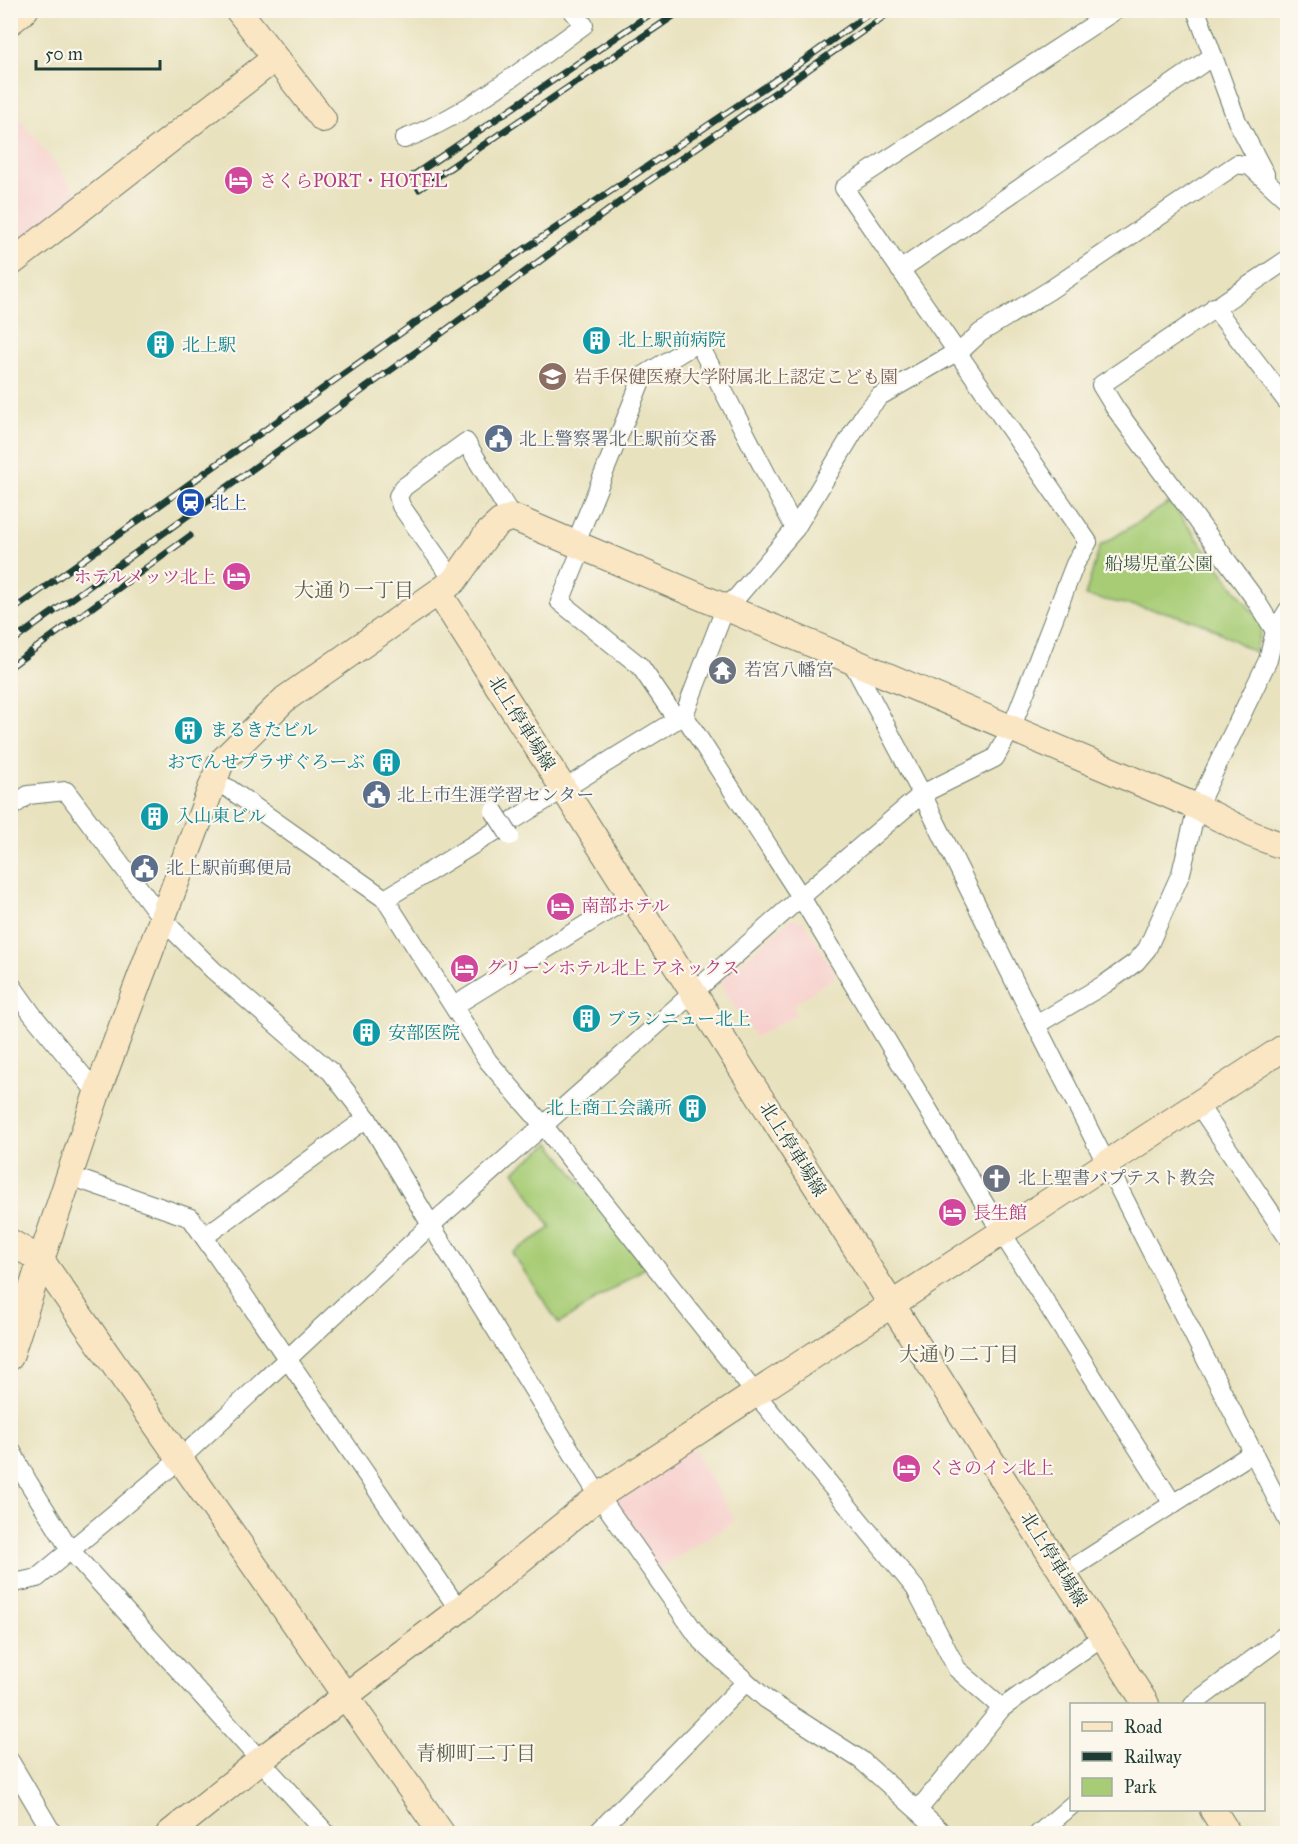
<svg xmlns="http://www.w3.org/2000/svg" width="1298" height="1844" font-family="'IM FELL Great Primer','Noto Serif JP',serif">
  <rect width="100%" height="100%" fill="#fbf7ec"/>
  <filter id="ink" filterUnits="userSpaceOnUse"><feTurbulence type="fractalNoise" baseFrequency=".0167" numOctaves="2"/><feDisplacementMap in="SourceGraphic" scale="12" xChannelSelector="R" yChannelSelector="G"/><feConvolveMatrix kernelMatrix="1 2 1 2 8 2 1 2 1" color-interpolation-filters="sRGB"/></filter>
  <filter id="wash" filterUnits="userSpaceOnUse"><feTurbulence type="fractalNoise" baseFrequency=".008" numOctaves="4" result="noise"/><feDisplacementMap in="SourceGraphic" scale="24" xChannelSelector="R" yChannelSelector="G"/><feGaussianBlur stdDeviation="1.35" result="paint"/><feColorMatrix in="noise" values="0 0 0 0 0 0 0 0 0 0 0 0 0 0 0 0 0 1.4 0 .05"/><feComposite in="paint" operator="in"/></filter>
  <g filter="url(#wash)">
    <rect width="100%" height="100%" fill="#e9e2bf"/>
    <g fill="#f7d0cd">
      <polygon points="11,108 79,195 11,247"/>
      <polygon points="792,918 804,922 836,975 792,1006 797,1014 755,1037 722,987 723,978"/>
      <polygon points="692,1448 735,1521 657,1569 617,1505 618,1497"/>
    </g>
    <g fill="#a7cc75" stroke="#638454" stroke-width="1.5">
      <polygon points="1170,502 1263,626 1254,652 1207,625 1165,612 1085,596 1100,546"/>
      <polygon points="550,1143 646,1267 559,1324 512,1253 551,1228 514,1171"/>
    </g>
  </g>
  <g filter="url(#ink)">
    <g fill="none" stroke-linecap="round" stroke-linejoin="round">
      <defs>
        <g id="street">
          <polyline points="1196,10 1237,121 1265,174"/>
          <path d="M 404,139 C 466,116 530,64 584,25 L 572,10"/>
          <polyline points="1288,259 1101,385 1115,408 1255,599 1275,631 1288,636"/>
          <polyline points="900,270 1213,56"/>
          <polyline points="1214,307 1288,403"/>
          <polyline points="575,545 643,376 698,342 795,529"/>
          <polyline points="582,548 560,602 640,666 677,720"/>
          <polyline points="454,581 401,506 398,496 404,487 466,442 512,517"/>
          <polyline points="851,660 922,794 1036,1025 1288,1521"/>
          <polyline points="213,783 228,788 385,899 488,1061 544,1126 755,1393 915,1588 957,1669 1002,1708"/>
          <polyline points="10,808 28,795 66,791 163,920 213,970 331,1072 367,1118 431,1225 599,1496 702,1642 766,1699 861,1760 944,1834"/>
          <polyline points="385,899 684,715"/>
          <polyline points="10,983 32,1014 97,1093"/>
          <polyline points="454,1006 632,896"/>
          <polyline points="1036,1025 1105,984 1136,962 1147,949 1181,873 1197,807 1268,660 1275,631 1288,610"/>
          <polyline points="1198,1104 1288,1238"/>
          <polyline points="70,1176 191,1218 459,1610"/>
          <polyline points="204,1237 367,1118"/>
          <polyline points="10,1448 27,1480 71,1551 327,1834"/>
          <polyline points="1173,1504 1002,1233 801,897 684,715 726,606 737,597 795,529 865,413 880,396 965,347 980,333 1050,290 1237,164 1250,166 1288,201"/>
          <polyline points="1063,1574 1254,1452"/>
          <polyline points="10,1584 37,1578 180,1459 431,1225 801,897 922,794 995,758 1011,729 1075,564 1088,542 844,188 1116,10"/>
          <polyline points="1193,1704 1288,1633"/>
          <polyline points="10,1761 53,1834"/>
          <polyline points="918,1810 1002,1708 1103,1636"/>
          <polyline points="596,1834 746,1682"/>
          <polyline points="1038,1834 1072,1805"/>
        </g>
        <g id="secondary">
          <polyline points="238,10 323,119"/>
          <polyline points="10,22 25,10"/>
          <polyline points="10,264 274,59"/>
          <polyline points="439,593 1146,1704"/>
          <polyline points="10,1242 41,1260 442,1834"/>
          <polyline points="10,1357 41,1260 97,1093 221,762 285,699 454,581 487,534 500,522 512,517 1197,807 1251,834 1288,848"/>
          <polyline points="1213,1810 1228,1834"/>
          <polyline points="169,1834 262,1759 459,1610 599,1496 1288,1045"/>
        </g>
      </defs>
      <use href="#street" stroke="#667765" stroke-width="20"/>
      <use href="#secondary" stroke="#667765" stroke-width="28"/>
      <use href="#street" stroke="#fff" stroke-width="18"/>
      <use href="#secondary" stroke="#fbe6c4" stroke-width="26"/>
      <defs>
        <g id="rail">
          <polyline points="411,177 656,10"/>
          <polyline points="419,189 682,10"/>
          <polyline points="10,612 412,325 796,66 874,10"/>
          <polyline points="10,643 427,344 636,190 893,10"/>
          <polyline points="10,667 190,536"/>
        </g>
      </defs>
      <use href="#rail" stroke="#1f3d34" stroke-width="7"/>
      <use href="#rail" stroke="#fbf7ec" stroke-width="4.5" stroke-dasharray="14" stroke-linecap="butt"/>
      <defs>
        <polyline id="street-bridge" points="494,811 510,836"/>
      </defs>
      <use href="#street-bridge" stroke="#667765" stroke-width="20" stroke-linecap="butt"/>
      <use href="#street-bridge" stroke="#fff" stroke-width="18"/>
    </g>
  </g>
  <defs>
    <symbol id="hotel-disc" viewBox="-11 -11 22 22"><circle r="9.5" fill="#d1479c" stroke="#fbf7ec"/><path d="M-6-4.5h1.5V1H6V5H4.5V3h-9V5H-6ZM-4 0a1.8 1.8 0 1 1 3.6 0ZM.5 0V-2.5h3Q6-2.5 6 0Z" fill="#fff"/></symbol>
    <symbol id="building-disc" viewBox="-11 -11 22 22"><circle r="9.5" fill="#0f9aa8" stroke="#fbf7ec"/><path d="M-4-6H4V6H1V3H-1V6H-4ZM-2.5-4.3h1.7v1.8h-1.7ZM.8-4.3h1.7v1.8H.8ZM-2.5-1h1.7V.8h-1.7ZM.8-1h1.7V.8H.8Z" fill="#fff"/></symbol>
    <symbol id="school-disc" viewBox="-11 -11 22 22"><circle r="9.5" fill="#8d6e63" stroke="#fbf7ec"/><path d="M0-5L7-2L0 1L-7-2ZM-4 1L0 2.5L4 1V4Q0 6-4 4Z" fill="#fff"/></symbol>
    <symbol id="civic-disc" viewBox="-11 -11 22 22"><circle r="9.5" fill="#5c6f8a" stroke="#fbf7ec"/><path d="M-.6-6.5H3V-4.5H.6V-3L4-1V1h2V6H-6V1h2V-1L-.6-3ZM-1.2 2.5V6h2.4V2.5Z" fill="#fff"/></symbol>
    <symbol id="station-disc" viewBox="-11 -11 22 22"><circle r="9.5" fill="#1a4fb4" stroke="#fbf7ec"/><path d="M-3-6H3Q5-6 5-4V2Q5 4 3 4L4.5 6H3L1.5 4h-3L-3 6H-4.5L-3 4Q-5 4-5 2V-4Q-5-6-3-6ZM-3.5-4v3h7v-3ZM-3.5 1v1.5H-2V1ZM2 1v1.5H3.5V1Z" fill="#fff"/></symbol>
    <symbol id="temple-disc" viewBox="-11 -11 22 22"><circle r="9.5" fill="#6b7280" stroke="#fbf7ec"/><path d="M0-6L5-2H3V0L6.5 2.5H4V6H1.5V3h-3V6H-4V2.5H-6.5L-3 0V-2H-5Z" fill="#fff"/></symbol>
    <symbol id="church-disc" viewBox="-11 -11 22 22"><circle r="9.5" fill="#6b7280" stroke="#fbf7ec"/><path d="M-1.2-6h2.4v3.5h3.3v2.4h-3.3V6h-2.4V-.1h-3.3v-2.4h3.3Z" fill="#fff"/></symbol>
  </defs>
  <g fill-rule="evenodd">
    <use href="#hotel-disc" x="222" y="164" width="33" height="33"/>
    <use href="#building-disc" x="580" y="324" width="33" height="33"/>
    <use href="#building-disc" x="144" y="328" width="33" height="33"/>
    <use href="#school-disc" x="536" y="360" width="33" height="33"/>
    <use href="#civic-disc" x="482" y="422" width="33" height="33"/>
    <use href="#station-disc" x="174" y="486" width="33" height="33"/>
    <use href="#hotel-disc" x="220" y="560" width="33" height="33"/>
    <use href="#temple-disc" x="706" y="654" width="33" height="33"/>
    <use href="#building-disc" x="172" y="714" width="33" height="33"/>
    <use href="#building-disc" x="370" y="746" width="33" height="33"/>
    <use href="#civic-disc" x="360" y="778" width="33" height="33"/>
    <use href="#building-disc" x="138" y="800" width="33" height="33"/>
    <use href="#civic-disc" x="128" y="852" width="33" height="33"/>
    <use href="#hotel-disc" x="544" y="890" width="33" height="33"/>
    <use href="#hotel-disc" x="448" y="952" width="33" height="33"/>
    <use href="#building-disc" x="570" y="1002" width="33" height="33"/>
    <use href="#building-disc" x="350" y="1016" width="33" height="33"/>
    <use href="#building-disc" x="676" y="1092" width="33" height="33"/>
    <use href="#church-disc" x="980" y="1162" width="33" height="33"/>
    <use href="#hotel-disc" x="936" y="1196" width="33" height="33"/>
    <use href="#hotel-disc" x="890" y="1452" width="33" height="33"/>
  </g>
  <g text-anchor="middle" stroke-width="4.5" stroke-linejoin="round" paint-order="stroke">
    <g font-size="18" fill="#b23c85" stroke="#fbf7ec" text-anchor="start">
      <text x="259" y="187">さくらPORT・HOTEL</text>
      <text x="216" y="583" text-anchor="end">ホテルメッツ北上</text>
      <text x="581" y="912">南部ホテル</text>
      <text x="486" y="974">グリーンホテル北上 アネックス</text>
      <text x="973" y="1219">長生館</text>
      <text x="928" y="1474">くさのイン北上</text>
    </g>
    <g font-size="18" fill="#0d838f" stroke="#fbf7ec" text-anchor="start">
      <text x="618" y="346">北上駅前病院</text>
      <text x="182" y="351">北上駅</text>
      <text x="210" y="736">まるきたビル</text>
      <text x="365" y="768" text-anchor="end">おでんせプラザぐろーぶ</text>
      <text x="176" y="822">入山東ビル</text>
      <text x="607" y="1025">ブランニュー北上</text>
      <text x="388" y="1039">安部医院</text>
      <text x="672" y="1114" text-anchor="end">北上商工会議所</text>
    </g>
    <g font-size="18" fill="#785e54" stroke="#fbf7ec" text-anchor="start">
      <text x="574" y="383">岩手保健医療大学附属北上認定こども園</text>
    </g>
    <g font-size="18" fill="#4e5e75" stroke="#fbf7ec" text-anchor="start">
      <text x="519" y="445">北上警察署北上駅前交番</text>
      <text x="397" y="801">北上市生涯学習センター</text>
      <text x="166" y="874">北上駅前郵便局</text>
    </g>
    <g font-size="18" fill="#164399" stroke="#fbf7ec" text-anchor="start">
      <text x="211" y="509">北上</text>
    </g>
    <g font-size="18" fill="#3a5a41" stroke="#fbf7ec">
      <text x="1159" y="570">船場児童公園</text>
    </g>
    <g font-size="18" fill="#5b616d" stroke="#fbf7ec" text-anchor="start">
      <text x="744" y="676">若宮八幡宮</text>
      <text x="1018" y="1184">北上聖書バプテスト教会</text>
    </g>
    <g font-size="18" fill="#1f3d34" stroke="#fbf7ec">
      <text transform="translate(522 723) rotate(58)" y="6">北上停車場線</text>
      <text transform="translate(793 1149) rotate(58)" y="6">北上停車場線</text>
      <text transform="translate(1054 1559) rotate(58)" y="6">北上停車場線</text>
    </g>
    <g font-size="20" fill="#5d604d" stroke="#fbf7ec">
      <text x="354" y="597">大通り一丁目</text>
      <text x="959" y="1361">大通り二丁目</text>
      <text x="476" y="1760">青柳町二丁目</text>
    </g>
  </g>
  <rect width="1298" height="1844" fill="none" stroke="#fbf7ec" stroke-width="36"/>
  <rect x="1070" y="1703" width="195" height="108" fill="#fbf7ec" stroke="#a3ada2" stroke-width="1.5"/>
  <rect x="1082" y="1722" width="30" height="9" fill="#fbe6c4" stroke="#a3ada2" stroke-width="1.5"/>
  <text x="1124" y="1733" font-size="18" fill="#1f3d34">Road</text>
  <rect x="1082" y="1752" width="30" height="9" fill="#1f3d34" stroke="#a3ada2" stroke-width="1.5"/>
  <text x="1124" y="1763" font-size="18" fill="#1f3d34">Railway</text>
  <rect x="1082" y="1778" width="30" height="18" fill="#a7cc75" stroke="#a3ada2" stroke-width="1.5"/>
  <text x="1124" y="1793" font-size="18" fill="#1f3d34">Park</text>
  <path d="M36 60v9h124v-9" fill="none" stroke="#1f3d34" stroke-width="3"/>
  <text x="45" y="60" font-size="18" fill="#1f3d34" stroke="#fbf7ec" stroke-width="4.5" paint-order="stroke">50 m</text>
</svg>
